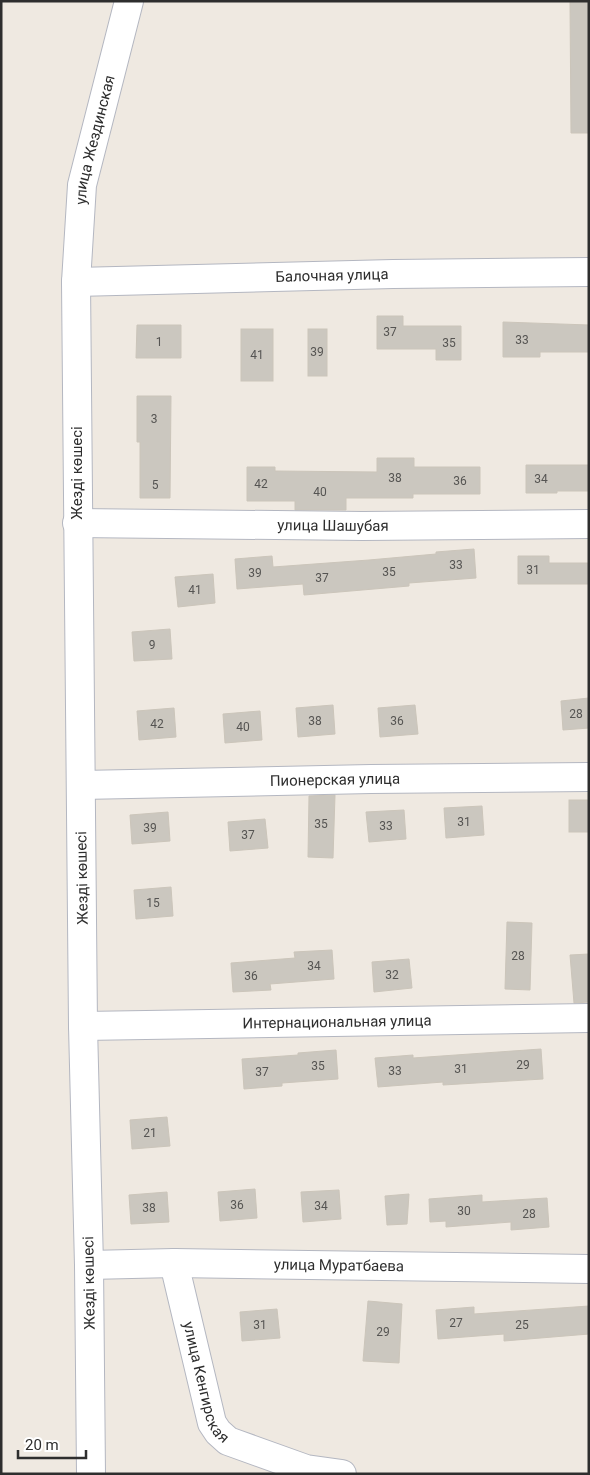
<svg xmlns="http://www.w3.org/2000/svg" width="590" height="1475" font-family="Roboto,sans-serif">
  <rect width="100%" height="100%" fill="#efe9e1"/>
  <g fill="#cbc7bf" stroke="#cbc5ba">
    <polygon points="570,1 589,1 589,133 571,133"/>
    <polygon points="377,316 403,316 403,326 461,326 461,360 436,360 436,349 377,349"/>
    <polygon points="503,322 589,325 589,352 540,352 540,357 503,357"/>
    <polygon points="137,325 181,325 181,358 136,358"/>
    <rect x="241" y="329" width="32" height="52"/>
    <rect x="308" y="329" width="19" height="47"/>
    <polygon points="137,396 171,396 170,498 140,498 140,442 137,442"/>
    <polygon points="377,458 414,458 414,467 480,467 480,494 413,494 413,498 346,498 346,510 295,510 295,501 247,501 247,467 275,467 275,471 377,472"/>
    <polygon points="526,465 589,465 589,491 557,491 557,493 526,493"/>
    <polygon points="474,549 476,578 409,583 409,586 304,595 303,584 237,589 235,559 272,556 273,567 369,560 436,554 436,552"/>
    <polygon points="518,556 549,556 549,563 589,563 589,584 518,584"/>
    <polygon points="213,574 215,603 178,607 175,577"/>
    <polygon points="170,629 172,659 134,661 132,632"/>
    <polygon points="589,698 589,728 563,730 561,701"/>
    <polygon points="333,705 335,734 298,737 296,708"/>
    <polygon points="415,705 418,734 380,737 378,708"/>
    <polygon points="174,708 176,737 139,740 137,711"/>
    <polygon points="260,711 262,740 225,743 223,714"/>
    <polygon points="335,795 333,858 308,857 309,796"/>
    <rect x="569" y="800" width="20" height="32"/>
    <polygon points="482,806 484,835 446,838 444,808"/>
    <polygon points="404,810 406,839 369,842 366,812"/>
    <polygon points="168,812 170,841 132,844 130,815"/>
    <polygon points="265,819 268,848 230,851 228,822"/>
    <polygon points="171,887 173,916 136,919 134,890"/>
    <polygon points="507,922 532,923 530,990 505,989"/>
    <polygon points="332,950 334,979 270,984 271,990 233,992 231,963 295,958 294,952"/>
    <polygon points="589,954 589,1002 574,1003 570,955"/>
    <polygon points="409,959 412,988 374,992 372,962"/>
    <polygon points="541,1049 543,1079 443,1085 443,1082 378,1087 375,1058 413,1055 413,1058"/>
    <polygon points="336,1050 338,1079 282,1083 282,1086 244,1089 242,1059 298,1055 298,1053"/>
    <polygon points="167,1117 170,1146 132,1149 130,1120"/>
    <polygon points="255,1189 257,1218 220,1221 218,1192"/>
    <polygon points="339,1190 341,1219 303,1222 301,1192"/>
    <polygon points="167,1192 169,1222 131,1224 129,1195"/>
    <polygon points="409,1194 407,1224 387,1225 385,1196"/>
    <polygon points="482,1195 482,1202 547,1198 549,1227 511,1230 511,1222 446,1227 446,1221 430,1222 429,1199"/>
    <polygon points="368,1301 402,1304 399,1363 363,1361"/>
    <polygon points="589,1306 589,1334 504,1341 504,1334 438,1339 436,1310 474,1307 474,1314"/>
    <polygon points="277,1309 280,1338 242,1341 240,1312"/>
  </g>
  <g fill="none" stroke-linecap="round" stroke-linejoin="round">
    <defs>
      <g id="minor">
        <path id="s1" d="M 76,282 L 393,274 L 589,272"/>
        <path id="s2" d="M 77,523 L 363,526 L 589,524"/>
        <path id="s3" d="M 81,785 L 371,779 L 589,777"/>
        <path id="s4" d="M 83,1026 L 589,1018"/>
        <path id="s5" d="M 174,1263 L 212,1423 L 218,1432 L 228,1441 L 306,1469 L 342,1474"/>
        <path id="s6" d="M 89,1265 L 174,1263 L 589,1269"/>
        <path id="s7" d="M 91,1474 L 89,1265 L 83,1026 L 76,282 L 82,185 L 129,1"/>
      </g>
    </defs>
    <use href="#minor" stroke="#b4b7c1" stroke-width="30"/>
    <use href="#minor" stroke="#fff" stroke-width="28"/>
  </g>
  <g text-anchor="middle" stroke-width="4" stroke-linejoin="round" paint-order="stroke">
    <g font-size="12" fill="#555452">
      <text x="390" y="336">37</text>
      <text x="522" y="344">33</text>
      <text x="159" y="346">1</text>
      <text x="449" y="347">35</text>
      <text x="317" y="356">39</text>
      <text x="257" y="359">41</text>
      <text x="154" y="423">3</text>
      <text x="395" y="482">38</text>
      <text x="541" y="483">34</text>
      <text x="460" y="485">36</text>
      <text x="261" y="488">42</text>
      <text x="155" y="489">5</text>
      <text x="320" y="496">40</text>
      <text x="456" y="569">33</text>
      <text x="533" y="574">31</text>
      <text x="389" y="576">35</text>
      <text x="255" y="577">39</text>
      <text x="322" y="582">37</text>
      <text x="195" y="594">41</text>
      <text x="152" y="649">9</text>
      <text x="576" y="718">28</text>
      <text x="315" y="725">38</text>
      <text x="397" y="725">36</text>
      <text x="157" y="728">42</text>
      <text x="243" y="731">40</text>
      <text x="464" y="826">31</text>
      <text x="321" y="828">35</text>
      <text x="386" y="830">33</text>
      <text x="150" y="832">39</text>
      <text x="248" y="839">37</text>
      <text x="153" y="907">15</text>
      <text x="518" y="960">28</text>
      <text x="314" y="970">34</text>
      <text x="392" y="979">32</text>
      <text x="251" y="980">36</text>
      <text x="523" y="1069">29</text>
      <text x="318" y="1070">35</text>
      <text x="461" y="1073">31</text>
      <text x="395" y="1075">33</text>
      <text x="262" y="1076">37</text>
      <text x="150" y="1137">21</text>
      <text x="237" y="1209">36</text>
      <text x="321" y="1210">34</text>
      <text x="149" y="1212">38</text>
      <text x="464" y="1215">30</text>
      <text x="529" y="1218">28</text>
      <text x="456" y="1327">27</text>
      <text x="260" y="1329">31</text>
      <text x="522" y="1329">25</text>
      <text x="383" y="1336">29</text>
    </g>
    <g font-size="15" fill="#2e2e2e" stroke="#fff">
      <text dy="5" stroke="none"><textPath href="#s7" startOffset="1336">улица Жездинская</textPath></text>
      <text dy="5" stroke="none"><textPath href="#s1" startOffset="256">Балочная улица</textPath></text>
      <text transform="translate(77 473) rotate(-90)" y="5">Жезді көшесі</text>
      <text dy="5" stroke="none"><textPath href="#s2" startOffset="256">улица Шашубая</textPath></text>
      <text dy="5" stroke="none"><textPath href="#s3" startOffset="254">Пионерская улица</textPath></text>
      <text transform="translate(82 878) rotate(-91)" y="5">Жезді көшесі</text>
      <text dy="5" stroke="none"><textPath href="#s4" startOffset="254">Интернациональная улица</textPath></text>
      <text dy="5" stroke="none"><textPath href="#s6" startOffset="250">улица Муратбаева</textPath></text>
      <text transform="translate(89 1283) rotate(-91)" y="5">Жезді көшесі</text>
      <text dy="5" stroke="none"><textPath href="#s5" startOffset="124">улица Кенгирская</textPath></text>
    </g>
  </g>
  <rect width="590" height="1475" fill="none" stroke="#2e2e2e" stroke-width="5"/>
  <path d="M18 1450v8h68v-8" fill="none" stroke="#2e2e2e" stroke-width="2.5"/>
  <text x="25" y="1450" font-size="15" fill="#2e2e2e" stroke="#ffffff" stroke-width="4" paint-order="stroke">20 m</text>
</svg>
